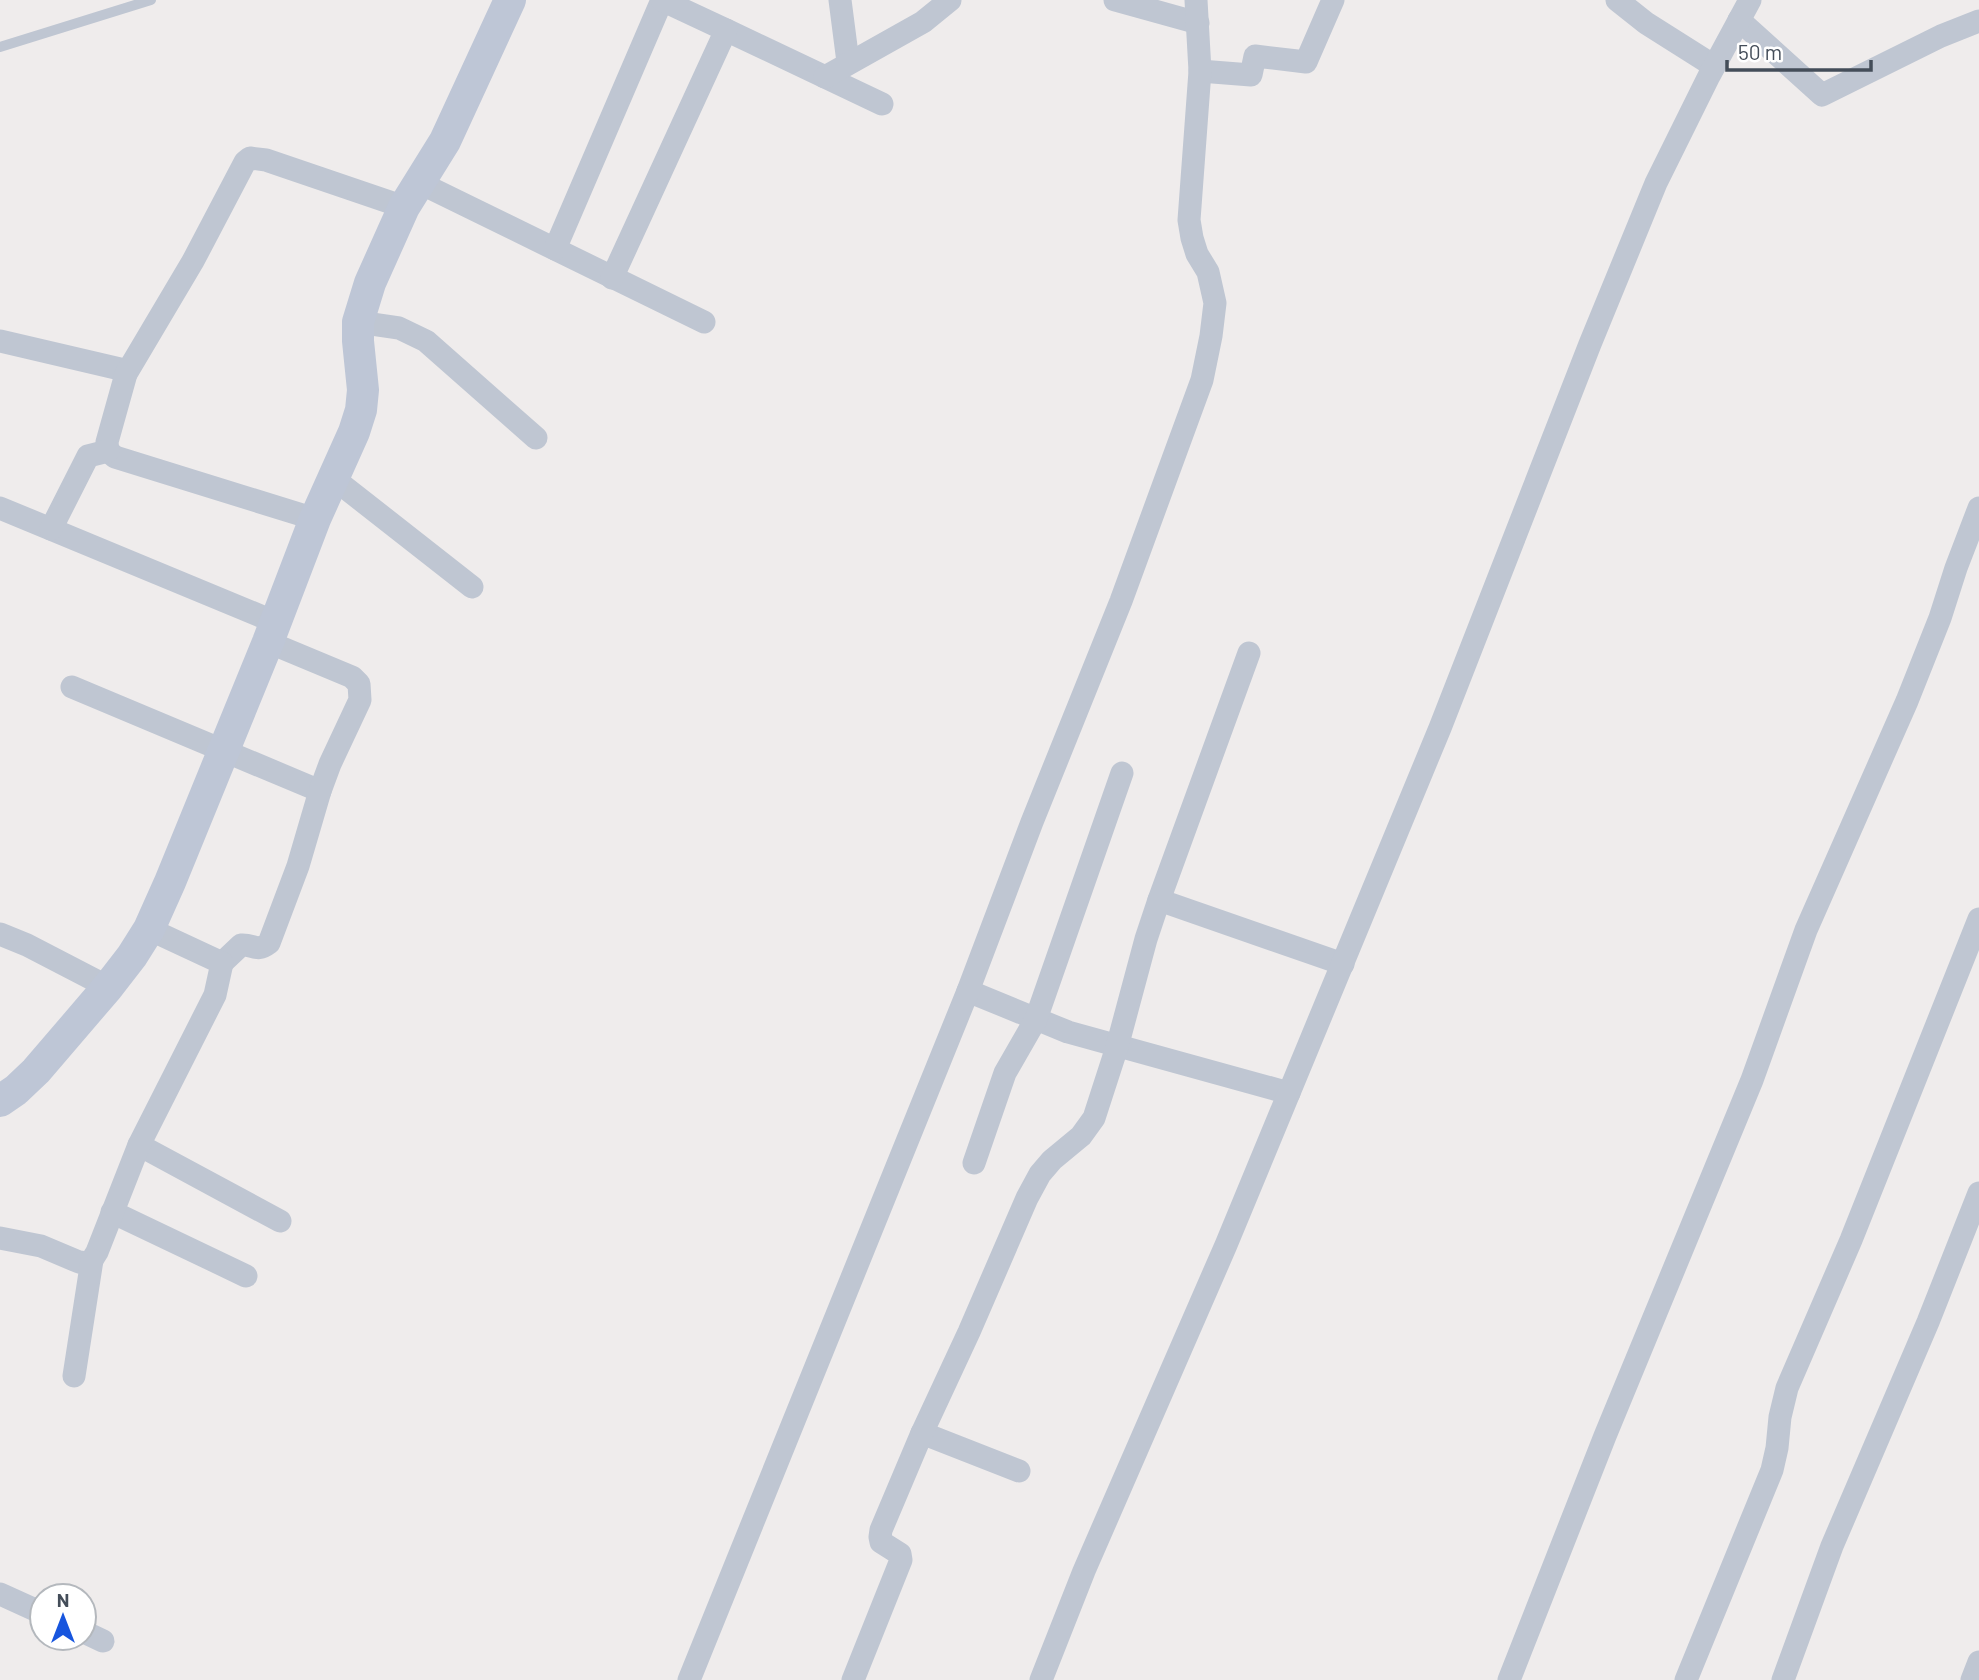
<svg xmlns="http://www.w3.org/2000/svg" width="1979" height="1680" font-family="Barlow,sans-serif">
  <rect width="100%" height="100%" fill="#efecec"/>
  <g fill="none" stroke-linecap="round" stroke-linejoin="round">
    <polyline stroke="#bfc6d2" stroke-width="10" points="0,47 151,0"/>
    <g stroke="#bfc6d2" stroke-width="23">
      <polyline points="840,0 848,62"/>
      <polyline points="1115,0 1198,23"/>
      <polyline points="1617,0 1646,23 1714,66"/>
      <polyline points="1739,20 1822,95 1941,36 1979,21"/>
      <polyline points="726,30 882,104"/>
      <polyline points="1200,71 1251,75 1255,56 1306,62 1333,0"/>
      <polyline points="825,77 923,22 950,0"/>
      <polyline points="420,183 704,322"/>
      <polyline points="555,249 662,0"/>
      <polyline points="612,278 726,30 662,0"/>
      <polyline points="358,322 399,328 426,341 536,438"/>
      <polyline points="0,341 120,369 126,374"/>
      <polyline points="333,478 472,587"/>
      <polyline points="0,508 275,622"/>
      <polyline points="315,519 115,457 108,451 107,442 126,374 193,261 245,162 250,158 266,160 404,207"/>
      <polyline points="51,529 88,456 108,451"/>
      <polyline points="72,687 320,791"/>
      <polyline points="1159,900 1343,964"/>
      <polyline points="0,934 27,945 108,987"/>
      <path d="M 222,963 L 241,945 C 254,944 256,953 269,943 L 298,866 L 320,791 L 330,764 L 360,700 L 359,684 L 352,677 L 268,642"/>
      <polyline points="968,991 1068,1032 1289,1093"/>
      <polyline points="139,1145 280,1221"/>
      <polyline points="974,1163 1005,1073 1036,1019 1122,773"/>
      <polyline points="112,1212 246,1276"/>
      <polyline points="0,1238 41,1246 79,1262 87,1263 92,1260 97,1252 139,1145 215,995 222,963 149,929"/>
      <polyline points="74,1376 92,1260"/>
      <polyline points="922,1433 1019,1471"/>
      <polyline points="0,1594 42,1613"/>
      <polyline points="84,1632 103,1641"/>
      <polyline points="689,1680 968,991 1032,822 1121,601 1202,380 1211,336 1215,303 1208,272 1197,254 1192,238 1189,220 1200,71 1196,0"/>
      <polyline points="853,1680 901,1560 900,1554 881,1542 880,1537 881,1530 922,1433 969,1332 1027,1198 1040,1174 1052,1160 1081,1136 1094,1118 1117,1047 1146,939 1159,900 1249,653"/>
      <polyline points="1041,1680 1084,1571 1226,1245 1440,728 1590,344 1656,183 1709,76 1750,0"/>
      <polyline points="1509,1680 1605,1436 1752,1080 1806,930 1907,701 1940,618 1956,568 1979,508"/>
      <polyline points="1686,1680 1772,1470 1777,1448 1780,1417 1787,1388 1851,1240 1979,919"/>
      <polyline points="1783,1680 1832,1546 1928,1322 1979,1193"/>
      <polyline points="1972,1680 1979,1662"/>
    </g>
    <polyline stroke="#bec6d6" stroke-width="32" points="0,1101 16,1090 36,1071 108,987 132,956 149,929 170,882 268,642 315,519 354,432 361,410 363,390 358,341 358,322 370,283 404,207 445,141 510,0"/>
  </g>
  <g transform="translate(63 1617)"><circle r="33" fill="#ffffff" stroke="#b4b8bd" stroke-width="2"/>
  <path d="M0-5L12 26L0 18L-12 26Z" fill="#1755de"/>
  <text y="-10" font-size="19" font-weight="bold" text-anchor="middle" fill="#444d59">N</text>
  </g>
  <path d="M1727 60v10h144v-10" fill="none" stroke="#444d59" stroke-width="3.5"/>
  <text x="1738" y="60" font-size="21" fill="#444d59" stroke="#ffffff" stroke-width="5" paint-order="stroke">50 m</text>
</svg>
